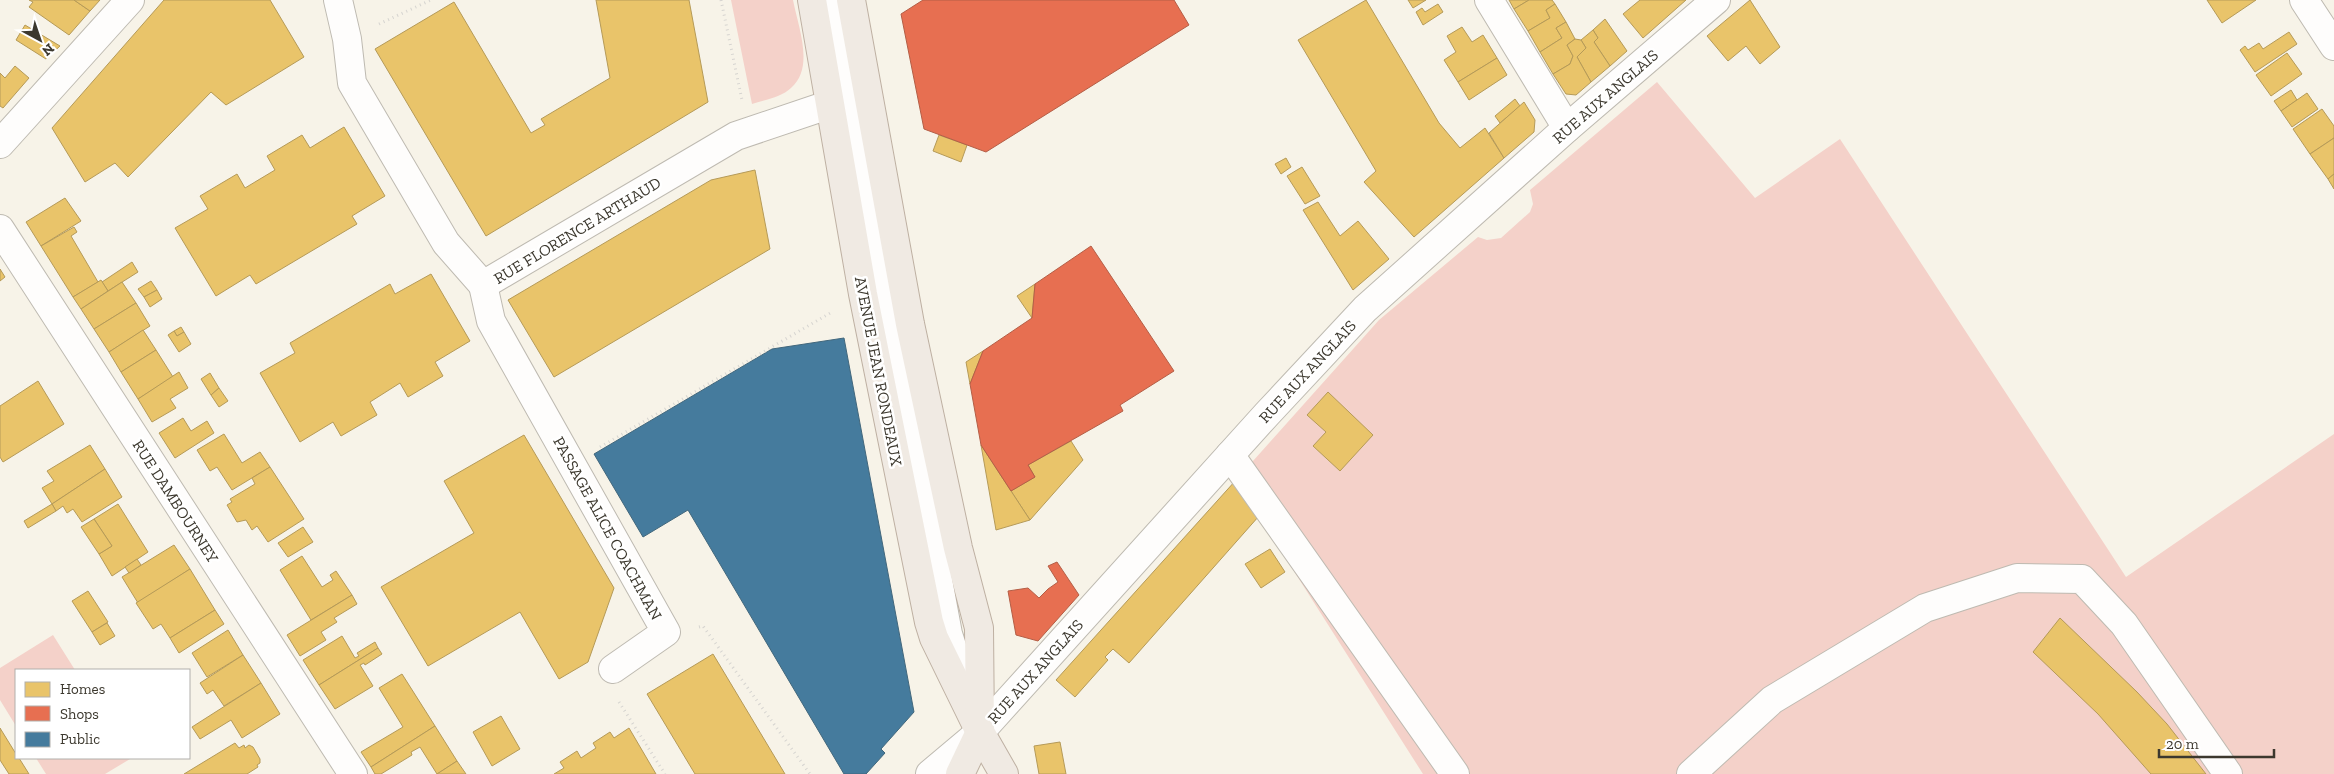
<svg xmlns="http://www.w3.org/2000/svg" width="2334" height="774" font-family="'Zilla Slab',serif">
  <rect width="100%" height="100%" fill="#f7f3e8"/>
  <g fill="#f4d1c9">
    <path d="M 731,0 L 793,0 C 798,27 815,67 791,88 C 782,97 764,100 752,104 Z"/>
    <polygon points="1657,82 1755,198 1840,139 2126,577 2334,434 2334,774 1423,774 1236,480 1379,320 1478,237 1487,240 1501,238 1530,212 1533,204 1530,190"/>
    <polygon points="53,635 75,670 16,670 16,726 0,700 0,668"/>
    <polygon points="36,758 129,758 130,759 105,774 46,774"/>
  </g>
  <g fill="#e9c46a" stroke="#b59a58">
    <polygon points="29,0 74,0 90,11 69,35 29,7 33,2"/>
    <polygon points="74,0 100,0 90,11"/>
    <polygon points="164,0 270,0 304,57 226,105 211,92 128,177 115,163 85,182 52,128"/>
    <polygon points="596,0 689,0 708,102 486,236 375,49 454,2 531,133 545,125 541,119 610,78"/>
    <polygon points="1366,0 1439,123 1460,148 1485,128 1504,158 1414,237 1364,182 1376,171 1298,40"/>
    <polygon points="1408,0 1426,0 1413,8"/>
    <polygon points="1509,0 1529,0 1514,9"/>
    <polygon points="1529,0 1552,0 1555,4 1546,10 1550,18 1528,31 1514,9"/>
    <polygon points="1640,0 1686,0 1643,38 1623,14"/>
    <polygon points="1750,0 1780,47 1760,64 1746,46 1728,61 1707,36"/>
    <polygon points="2207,0 2256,0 2222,23"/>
    <polygon points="1438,4 1443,12 1423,25 1416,12 1422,8 1425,12"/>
    <polygon points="1555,4 1566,22 1556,28 1562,38 1540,52 1528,31 1550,18 1546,10"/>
    <polygon points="1605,19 1627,51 1610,66 1594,42 1598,38 1593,30"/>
    <polygon points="1566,22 1575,39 1567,45 1573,56 1570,64 1553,74 1540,52 1562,38 1556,28"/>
    <polygon points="25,25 60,46 46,59 16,40"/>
    <polygon points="1462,27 1472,42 1483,35 1497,58 1458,82 1444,60 1456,52 1447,36"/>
    <polygon points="1593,30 1598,38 1594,42 1610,66 1591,82 1577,57 1586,48 1581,40"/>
    <polygon points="2289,32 2297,44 2255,72 2240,50 2245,46 2248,50 2259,43 2263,49"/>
    <polygon points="1575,39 1581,40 1586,48 1577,57 1591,82 1576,95 1566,94 1553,74 1570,64 1573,56 1567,45"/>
    <polygon points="2287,53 2302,74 2271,96 2256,75"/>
    <polygon points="1497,58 1507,75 1469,100 1458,82"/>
    <polygon points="15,66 29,78 3,108 0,106 0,73 5,78"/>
    <polygon points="2291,90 2297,100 2281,111 2274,101"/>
    <polygon points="2307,93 2318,109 2292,127 2281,111"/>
    <polygon points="1515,99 1520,106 1500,123 1495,116"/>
    <polygon points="1524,102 1535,120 1534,132 1504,158 1489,133"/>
    <polygon points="2322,109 2334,126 2334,138 2310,154 2293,129"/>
    <polygon points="344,127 385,196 352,216 357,224 256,284 250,275 216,296 175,228 208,209 200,196 237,174 245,188 275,170 267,156 302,135 310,148"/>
    <polygon points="939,135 967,145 961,162 933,151"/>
    <polygon points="2334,138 2334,174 2328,179 2310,154"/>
    <polygon points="1286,158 1291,167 1281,174 1275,164"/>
    <polygon points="1302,167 1320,196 1305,204 1287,176"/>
    <polygon points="755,170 770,249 554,377 508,300 711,180"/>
    <polygon points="2334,174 2334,189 2328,179"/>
    <polygon points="65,198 81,221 41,246 26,222"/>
    <polygon points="1318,202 1340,236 1358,221 1389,259 1353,290 1303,210"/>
    <polygon points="74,227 77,232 71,236 98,282 73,297 41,246"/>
    <polygon points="132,262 138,272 108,291 102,282"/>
    <polygon points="0,269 5,277 0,281"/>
    <polygon points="431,274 470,341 435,362 443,376 408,397 400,383 370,402 377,415 341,436 333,422 300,442 260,373 295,353 290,343 390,284 395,294"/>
    <polygon points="101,280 108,291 81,309 73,297"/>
    <polygon points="151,281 157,290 144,297 138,289"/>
    <polygon points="122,282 136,303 94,329 81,309"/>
    <polygon points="1035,284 1032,318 1017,296"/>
    <polygon points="157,290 162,299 150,307 144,297"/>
    <polygon points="136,303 150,326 109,352 94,329"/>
    <polygon points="181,327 184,332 177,336 174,331"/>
    <polygon points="143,330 156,350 121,372 109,352"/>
    <polygon points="174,331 177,336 184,332 191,344 179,352 168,335"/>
    <polygon points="156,350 173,377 138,399 121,372"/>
    <polygon points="983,351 970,384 966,362"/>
    <polygon points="179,372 188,388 170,399 176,408 152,422 138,399"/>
    <polygon points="210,373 219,388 211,395 201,379"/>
    <polygon points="38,381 64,424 3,462 0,457 0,406"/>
    <polygon points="219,388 228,401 219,407 211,395"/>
    <polygon points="1328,392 1373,435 1340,471 1313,446 1326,432 1307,415"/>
    <polygon points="183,418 191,431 207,421 214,433 175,458 159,433"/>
    <polygon points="224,434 242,463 260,452 270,467 232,490 217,467 210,471 197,450"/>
    <polygon points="524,435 614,588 588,662 559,679 520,612 428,666 381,587 474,533 444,481"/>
    <polygon points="1071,441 1083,460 1030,520 1011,491 1035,477 1028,465"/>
    <polygon points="90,445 105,469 52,504 42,488 54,481 47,471"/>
    <polygon points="981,445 1011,491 1030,520 996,530"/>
    <polygon points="270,467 304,519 268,542 257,526 252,530 246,520 237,522 227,505 232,502 230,499 255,484 252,478"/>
    <polygon points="105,469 122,497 82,522 73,509 67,513 63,506 56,511 52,504"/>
    <polygon points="1236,480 1259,516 1129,663 1113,649 1105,657 1108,660 1075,697 1056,680"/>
    <polygon points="52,504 56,511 28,528 24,521"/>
    <polygon points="118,504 148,552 112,576 99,554 112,546 94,519"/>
    <polygon points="94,519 112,546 99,554 81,527"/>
    <polygon points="303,527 313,542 288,557 278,543"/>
    <polygon points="174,545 190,569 138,603 122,577"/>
    <polygon points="1270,549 1285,572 1261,588 1245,564"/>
    <polygon points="302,556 322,587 333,580 330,575 336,571 352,595 311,620 280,570"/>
    <polygon points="137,559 141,565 129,573 125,567"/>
    <polygon points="190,569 215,610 170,638 161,624 153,629 136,603"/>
    <polygon points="88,591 108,622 92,632 72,601"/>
    <polygon points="352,595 357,604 334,618 337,622 321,632 326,640 300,656 287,635"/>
    <polygon points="215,610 224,624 179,653 170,638"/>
    <polygon points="2060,618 2137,692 2167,724 2206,774 2151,774 2098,714 2033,652"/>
    <polygon points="107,623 115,636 100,645 92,632"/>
    <polygon points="228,630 243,655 207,677 192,653"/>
    <polygon points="342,636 355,658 359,656 357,653 375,642 378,648 319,685 303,660"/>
    <polygon points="378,648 382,654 365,665 364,663 360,665 373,686 335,709 319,685"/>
    <polygon points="713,654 785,774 695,774 647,694"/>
    <polygon points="243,655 261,683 224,706 213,690 207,694 200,683"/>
    <polygon points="402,674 435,726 371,767 361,752 403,727 379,688"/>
    <polygon points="261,683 280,714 242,738 231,720 200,739 192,727"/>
    <polygon points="501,716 520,749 492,766 473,732"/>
    <polygon points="435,726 457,761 437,774 420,747 411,752 412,755 381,774 375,774 371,767"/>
    <polygon points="0,728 16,754 16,758 19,758 29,774 9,774 0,760"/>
    <polygon points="629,728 656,774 554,774 564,768 560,762 577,751 581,758 596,748 593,743 610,732 614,738"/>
    <polygon points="1060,742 1066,774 1039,774 1034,746"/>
    <polygon points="235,743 239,748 244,745 245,748 249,745 253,747 260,759 260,763 257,765 258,767 247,774 184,774"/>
    <polygon points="457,761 466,774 437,774"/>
  </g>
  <g fill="#e76f51" stroke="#b45e46">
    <polygon points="923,0 1174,0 1189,25 986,152 924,129 901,14"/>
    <polygon points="1091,246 1174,371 1120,405 1123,411 1028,465 1035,477 1011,491 981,445 970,384 983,351 1032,318 1035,284"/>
    <polygon points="1057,562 1079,595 1038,641 1016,635 1008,591 1028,588 1039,598 1048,589 1058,582 1048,566"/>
  </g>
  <polygon fill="#457b9d" stroke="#42677c" points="844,338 914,712 881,749 885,753 866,774 844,774 688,510 643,537 594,454 772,349"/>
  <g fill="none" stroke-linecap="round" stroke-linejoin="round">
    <defs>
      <g id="minor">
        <polyline points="338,0 347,39 352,83 446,243 483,285 736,136 831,104"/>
        <polyline points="831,0 948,634 960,671"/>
        <polyline points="1489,0 1567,128"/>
        <polyline points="2304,0 2334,46"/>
        <polyline points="0,144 130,0"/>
        <polyline points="0,229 353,774"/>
        <polyline points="483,285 491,321 666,632 613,669"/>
        <polyline points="1230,455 1455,774"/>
        <polyline points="930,774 980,732 1267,414 1365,309 1567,128 1716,0"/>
        <polyline points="1691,774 1772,700 1925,608 2017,578 2082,579 2124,624 2228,774"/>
      </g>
      <g id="major">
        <polyline points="812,0 863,294 929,622 934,638 980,732 1004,774"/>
        <polyline points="851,0 910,324 958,548 979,628 980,732 960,774"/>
      </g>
    </defs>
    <use href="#minor" stroke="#bebab1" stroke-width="30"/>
    <use href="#major" stroke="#beb0a2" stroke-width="30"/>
    <g stroke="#d6d4d0" stroke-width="3" stroke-dasharray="1 4" stroke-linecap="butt">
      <polyline points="721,0 742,100"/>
      <polyline points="379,24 431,0"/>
      <polyline points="600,447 832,312"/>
      <polyline points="699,627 703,626 810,774"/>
      <polyline points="619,702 665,774"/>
    </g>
    <use href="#minor" stroke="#fefdfc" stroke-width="28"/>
    <use href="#major" stroke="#f0eae3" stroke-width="28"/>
  </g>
  <g text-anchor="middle" stroke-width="5" stroke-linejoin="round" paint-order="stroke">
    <g font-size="16" fill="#3c382e" stroke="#fff">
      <text transform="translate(1605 96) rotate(-41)" y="6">RUE AUX ANGLAIS</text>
      <text transform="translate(577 230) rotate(-31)" y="6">RUE FLORENCE ARTHAUD</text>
      <text transform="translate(879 371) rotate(79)" y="6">AVENUE JEAN RONDEAUX</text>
      <text transform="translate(1307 371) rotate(-47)" y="6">RUE AUX ANGLAIS</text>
      <text transform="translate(176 501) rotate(57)" y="6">RUE DAMBOURNEY</text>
      <text transform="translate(608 528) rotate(61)" y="6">PASSAGE ALICE COACHMAN</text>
      <text transform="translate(1035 671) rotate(-48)" y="6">RUE AUX ANGLAIS</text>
    </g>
  </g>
  <rect x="15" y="669" width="175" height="90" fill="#ffffff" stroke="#b1afab"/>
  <rect x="25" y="682" width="25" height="15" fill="#e9c46a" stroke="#b1afab"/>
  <text x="60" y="694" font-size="15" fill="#3c382e">Homes</text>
  <rect x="25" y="706" width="25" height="15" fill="#e76f51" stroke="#b1afab"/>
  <text x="60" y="719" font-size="15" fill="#3c382e">Shops</text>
  <rect x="25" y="732" width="25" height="15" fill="#457b9d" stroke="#b1afab"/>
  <text x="60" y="744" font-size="15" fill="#3c382e">Public</text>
  <g transform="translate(40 40) rotate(140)" stroke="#ffffff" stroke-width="4" paint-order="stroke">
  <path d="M0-4L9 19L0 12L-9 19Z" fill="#3c382e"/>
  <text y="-8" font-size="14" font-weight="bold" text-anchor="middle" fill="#3c382e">N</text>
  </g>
  <path d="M2159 749v8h115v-8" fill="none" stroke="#3c382e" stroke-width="2.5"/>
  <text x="2166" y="749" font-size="15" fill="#3c382e" stroke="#ffffff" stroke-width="4" paint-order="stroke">20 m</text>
</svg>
